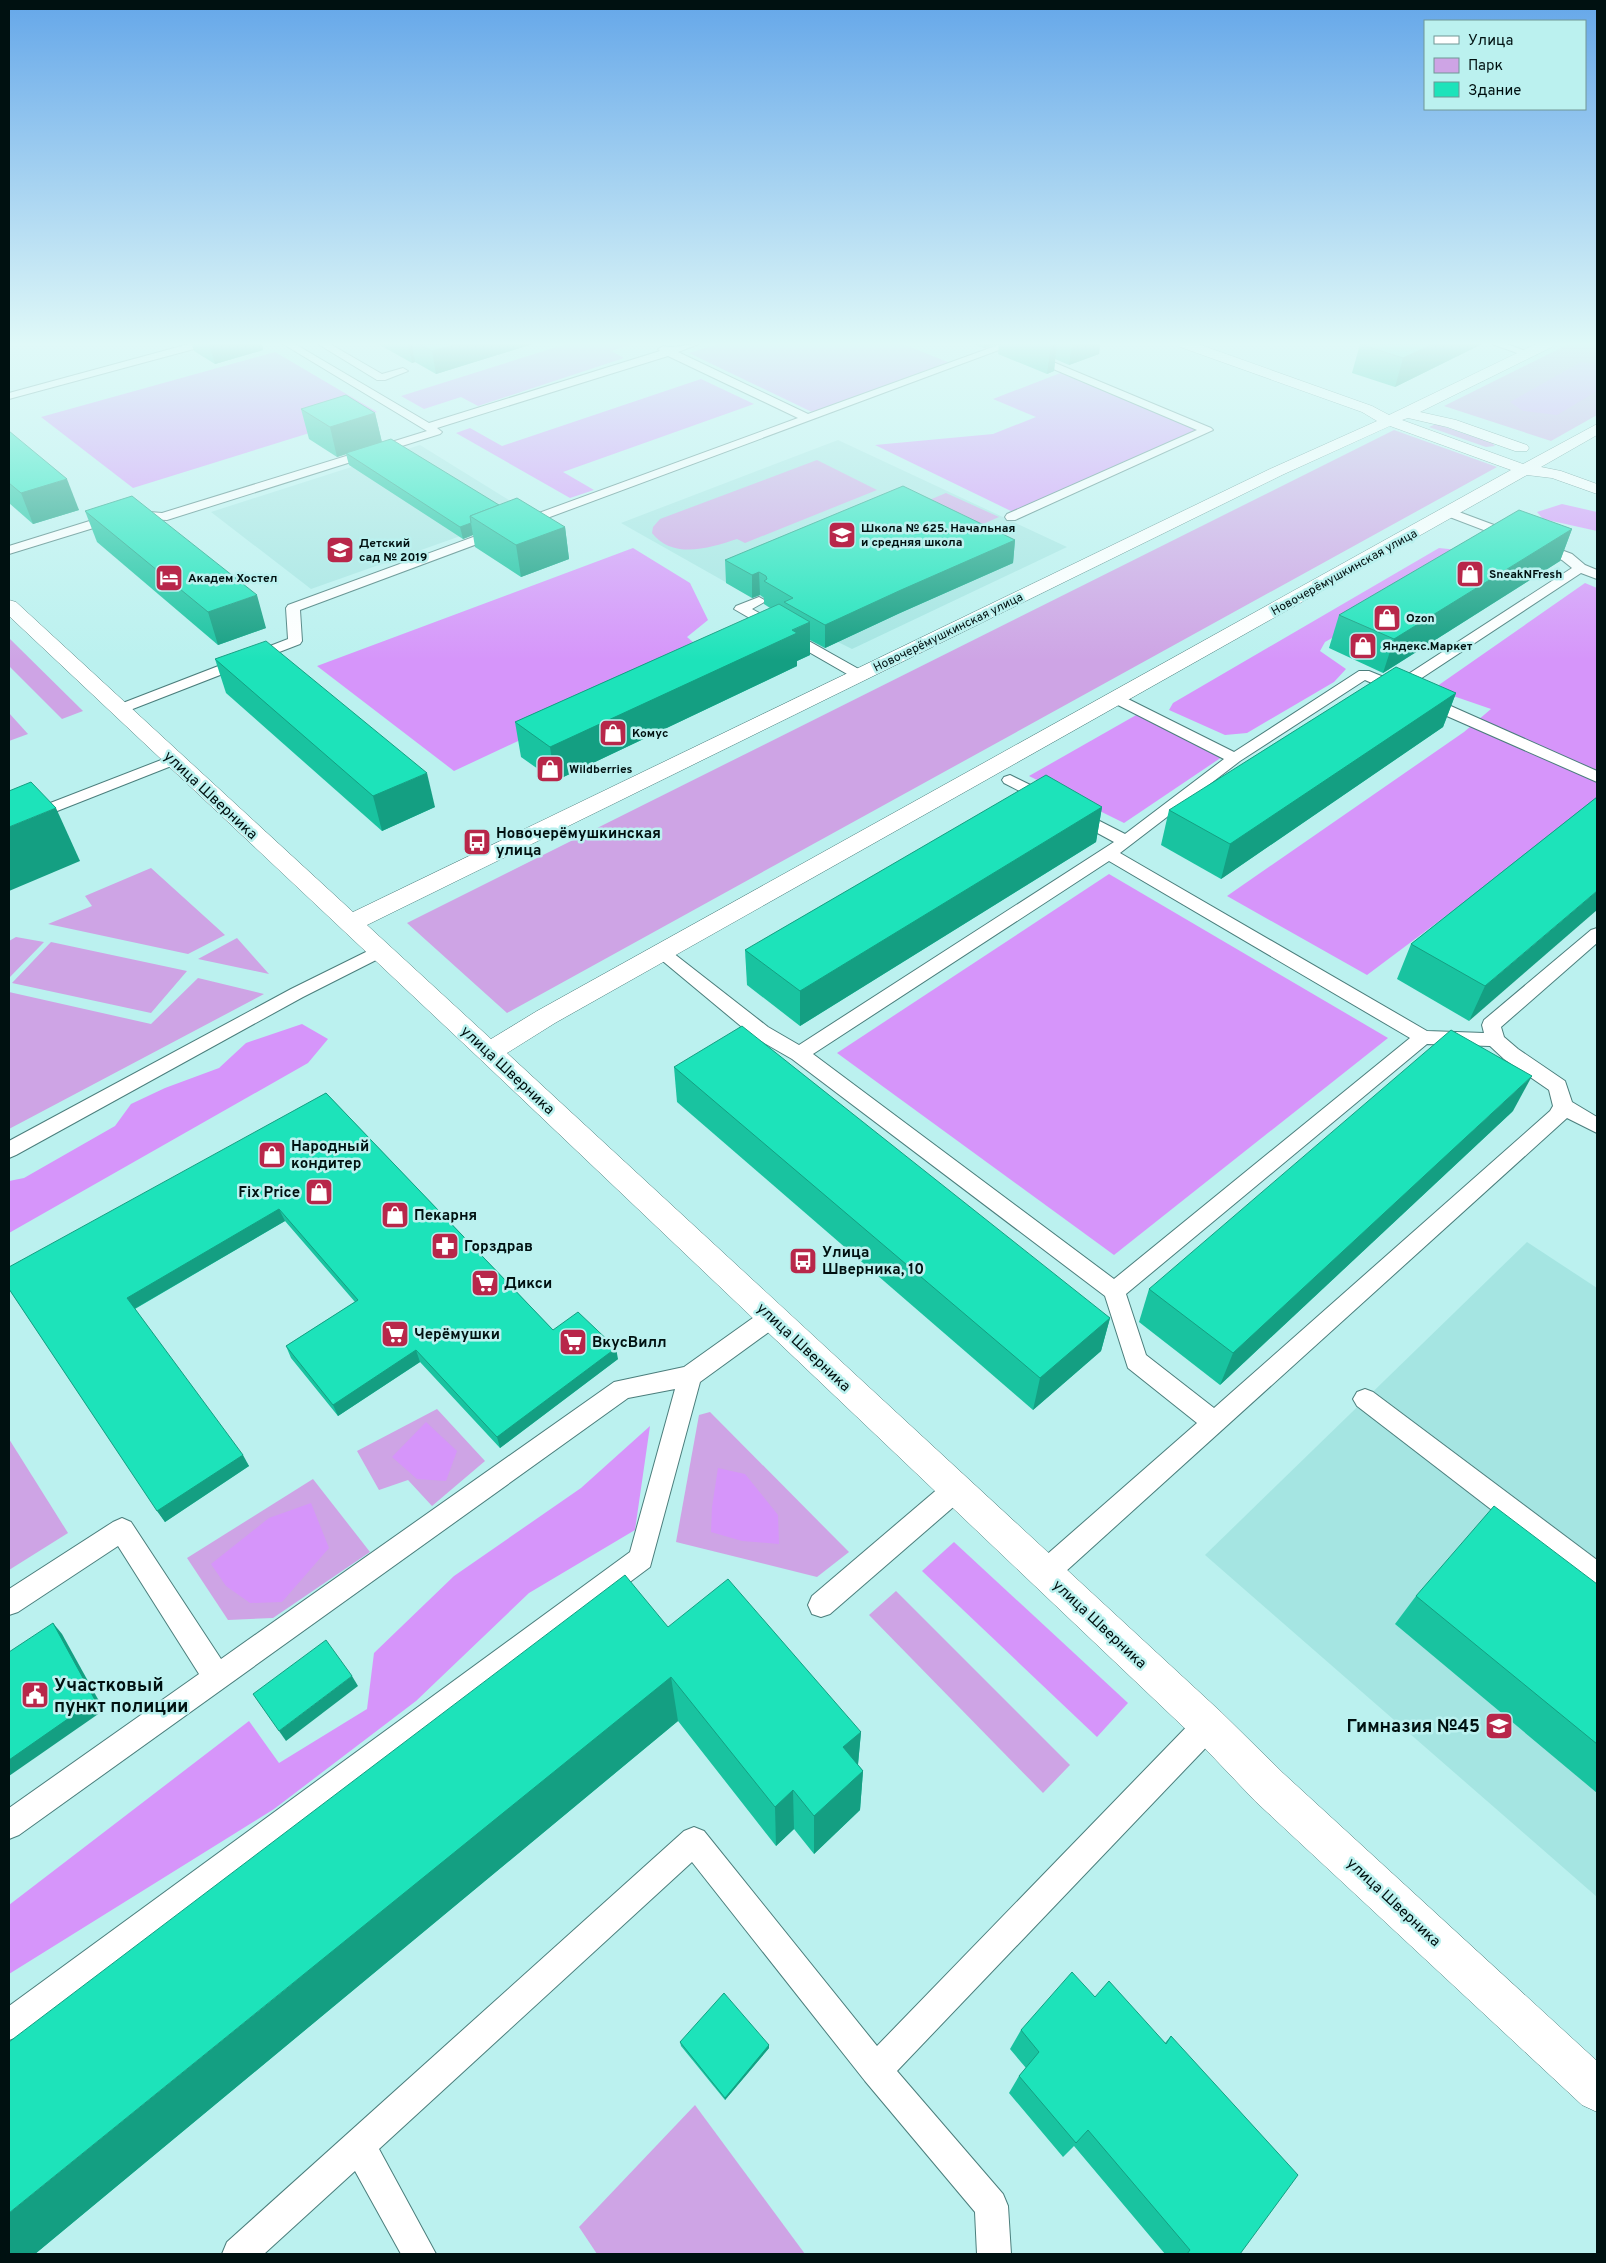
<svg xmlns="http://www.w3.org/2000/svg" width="1606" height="2263" font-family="Overpass,sans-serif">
  <rect width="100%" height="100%" fill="#bbf1ef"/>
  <g fill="#a5e5e2">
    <polygon points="838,440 1067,547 852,649 838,642 821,650 781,627 793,620 621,523"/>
    <polygon points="420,445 528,512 311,589 211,512"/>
    <polygon points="1527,1242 1597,1288 1597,1897 1205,1555"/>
  </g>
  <g fill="#cea4e5">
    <polygon points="1569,344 1597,344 1597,415 1551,441 1444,406"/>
    <polygon points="1436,424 1492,443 1495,446 1486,447 1429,427"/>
    <polygon points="1394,430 1497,467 507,1013 407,923"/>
    <path d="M 817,460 L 877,490 L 745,543 L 737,539 C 710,548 673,560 652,533 L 653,527 L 660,519 Z"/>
    <polygon points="946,493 999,517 967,531 915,506"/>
    <polygon points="9,638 83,711 62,719 9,666"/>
    <polygon points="9,713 28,734 9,741"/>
    <polygon points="151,868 225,935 188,954 48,924 92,906 85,896"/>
    <polygon points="16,937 44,942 9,978 9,941"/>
    <polygon points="237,938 269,974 198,959"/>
    <polygon points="51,942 187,971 151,1013 12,983"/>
    <polygon points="198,978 264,994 9,1129 9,992 151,1024"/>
    <polygon points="437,1409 485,1461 432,1506 408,1480 379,1490 357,1451"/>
    <polygon points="710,1412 849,1552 817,1577 676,1542 699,1415"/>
    <polygon points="9,1439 68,1533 9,1570"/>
    <polygon points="313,1479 370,1552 273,1618 228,1620 187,1558"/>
    <polygon points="896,1591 1070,1765 1043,1793 869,1615"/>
    <polygon points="695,2105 805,2254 597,2254 579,2227"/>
  </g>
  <g fill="#d695fa">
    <polygon points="566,344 633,344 611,351 624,358 478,406 461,397 424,409 401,396"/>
    <polygon points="718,344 903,344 950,363 812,412 689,353"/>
    <polygon points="275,352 377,412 133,488 41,417"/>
    <polygon points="1581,362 1597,364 1597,391 1557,415 1523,411 1510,402"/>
    <polygon points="1063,372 1205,429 1013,512 875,445 993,434 1036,417 993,399"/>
    <polygon points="701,379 754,404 563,472 594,490 570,498 456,433 470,428 502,446"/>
    <polygon points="1562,504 1597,512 1597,531 1543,519 1537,512"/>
    <polygon points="633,548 690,583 708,620 687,637 706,653 454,771 317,666"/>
    <polygon points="1439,548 1458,550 1429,583 1325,642 1320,651 1346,669 1334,682 1247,733 1225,735 1169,710 1173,703"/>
    <polygon points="1585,583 1597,588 1597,803 1367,975 1227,896 1464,732 1491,709 1433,689"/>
    <polygon points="1138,714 1222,757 1124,823 1029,776"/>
    <polygon points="1109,874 1388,1038 1114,1255 837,1053"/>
    <polygon points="302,1024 328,1039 308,1063 9,1233 9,1181 24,1178 115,1126 131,1104 165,1088 219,1068 246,1043"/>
    <polygon points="426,1422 457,1451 446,1481 417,1479 392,1457"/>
    <polygon points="650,1426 635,1530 529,1593 416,1701 274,1809 9,1974 9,1905 249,1721 279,1763 367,1709 374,1653 454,1576 581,1488"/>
    <polygon points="718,1468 745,1474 778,1515 779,1544 742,1541 711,1532 712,1507"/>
    <polygon points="311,1503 329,1548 282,1602 250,1603 226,1586 211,1564 269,1518"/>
    <polygon points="954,1542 1128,1703 1097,1737 922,1571"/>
  </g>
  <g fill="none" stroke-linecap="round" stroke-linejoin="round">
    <defs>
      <g id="lane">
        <polygon points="189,344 206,344 205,346 9,399 9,393"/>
        <path d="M 283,344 L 295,344 L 429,423 L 660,351 L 658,349 L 663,346 C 674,349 687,344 699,344 L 678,352 L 808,414 L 1001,344 L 1015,344 L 300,610 L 302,641 L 300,644 L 125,712 L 115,712 L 113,709 L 115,706 L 288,639 L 286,608 L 288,605 L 798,418 L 668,356 L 437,428 L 442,432 L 440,434 L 167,520 L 126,518 L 9,554 L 9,546 L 125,510 L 162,513 L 427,431 Z"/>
        <polygon points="318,344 330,344 382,374 403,368 408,371 385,380 377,380"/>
        <polygon points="1492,344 1507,344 1533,354 1528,357"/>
        <polygon points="1029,352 1211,428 1213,430 1015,520 1007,520 1005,517 1007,514 1197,430 1025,357 1024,355"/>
        <path d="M 1451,509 L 1572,554 L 1585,565 L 1597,570 L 1597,579 L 1581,573 L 1408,687 L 1597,771 L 1597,782 L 1365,680 L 1240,761 L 1120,853 L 1427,1031 L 1484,1033 L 1482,1025 L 1484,1020 L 1591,930 L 1597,928 L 1597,943 L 1501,1027 L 1504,1037 L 1518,1049 L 1565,1081 L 1572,1102 L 1597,1117 L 1597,1133 L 1567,1118 L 1054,1582 L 1045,1585 L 1036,1582 L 1032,1573 L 1036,1564 L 1197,1423 L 1128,1368 L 1105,1296 L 792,1059 L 754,1037 L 653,953 L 656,949 L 662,947 L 668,949 L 768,1027 L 799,1045 L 1114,842 L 1068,817 L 1066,814 L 1068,811 L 1080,811 L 1125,834 L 1224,759 L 1112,702 L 1110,699 L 1112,696 L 1122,696 L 1234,752 L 1359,671 L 1369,671 L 1396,682 L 1572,568 L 1562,560 L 1447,516 L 1445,513 L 1447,510 ZM 1109,861 L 1410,1038 L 1114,1279 L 813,1054 ZM 1427,1044 L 1490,1046 L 1504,1059 L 1549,1090 L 1553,1106 L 1550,1111 L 1214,1408 L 1146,1355 L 1126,1294 Z"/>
        <polygon points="759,597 766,601 752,609 864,672 866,675 864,678 854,678 734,609 736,606"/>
        <polygon points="174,755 179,757 182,760 179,763 9,830 9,819"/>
        <polygon points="1010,775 1055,797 1057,800 1055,803 1043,803 1004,783 1002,780 1004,777"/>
        <polygon points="380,945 386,947 389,951 386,955 303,997 16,1155 9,1158 9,1141 291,989"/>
        <polygon points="772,1308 780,1310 783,1317 780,1324 700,1382 650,1567 20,2036 9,2040 9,2006 630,1552 675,1389 628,1398 19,1835 9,1839 9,1808 199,1674 118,1546 18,1612 9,1615 9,1589 113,1522 122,1518 131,1522 221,1659 614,1382 684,1367 764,1310"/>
        <polygon points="1365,1389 1373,1392 1597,1560 1597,1587 1588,1584 1357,1406 1353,1399 1357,1392"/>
        <polygon points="956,1478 965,1481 968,1489 965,1497 830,1614 821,1617 812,1614 808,1605 812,1596 947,1481"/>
        <polygon points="1208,1711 1218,1715 1222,1725 1218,1735 897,2071 1003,2194 1008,2206 1011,2254 977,2254 975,2212 865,2081 692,1862 379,2149 436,2254 401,2254 355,2171 264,2254 222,2254 227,2242 684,1831 694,1827 704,1831 877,2046 1198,1715"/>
      </g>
      <path id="secondary" d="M 1178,344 L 1198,344 L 1372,406 L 1389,415 L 1536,344 L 1554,344 L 1552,347 L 1420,412 L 1456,420 L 1527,445 L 1529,448 L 1527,451 L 1515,451 L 1447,427 L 1408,418 L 1402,420 L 1523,464 L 1597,424 L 1597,435 L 1541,467 L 1561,471 L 1597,484 L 1597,494 L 1552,478 L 1527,475 L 555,1023 L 507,1053 L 1221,1712 L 1283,1773 L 1597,2061 L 1597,2112 L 1582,2105 L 1255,1801 L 1195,1738 L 480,1059 L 9,616 L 9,600 L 16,602 L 353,912 L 1270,469 L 1377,421 L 1362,412 L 1180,347 ZM 1390,426 L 1511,470 L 537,1011 L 491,1039 L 367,925 L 1282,475 Z"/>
    </defs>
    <use href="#lane" stroke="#4b7e7c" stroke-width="2"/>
    <use href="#secondary" stroke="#4b7e7c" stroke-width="1"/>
    <use href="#lane" fill="#fff" fill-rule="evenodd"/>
    <use href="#secondary" fill="#fff" fill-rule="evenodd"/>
  </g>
  <g fill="#19c3a0">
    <polygon points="192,344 262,344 263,350 215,364 194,351"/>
    <polygon points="378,344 533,344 436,374 415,362 412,363"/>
    <polygon points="973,344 996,344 984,348"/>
    <polygon points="999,344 1100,344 1099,354 1069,365 1055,359 1054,371 1047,374 998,354"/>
    <polygon points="1360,344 1482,344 1395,387 1352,373"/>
    <polygon points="301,409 375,413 382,442 499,505 565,527 569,559 521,577 475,547 473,535 463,539 349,465 346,454 337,457 309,439"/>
    <polygon points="9,431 79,510 33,524 9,503"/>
    <polygon points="85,511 266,628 218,645 97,542"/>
    <polygon points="1572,529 1560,561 1383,673 1329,648 1339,615"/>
    <polygon points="1015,540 1013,563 900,613 825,648 810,640 810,655 797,661 797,666 555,781 521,757 515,722 770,608 764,604 764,598 760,595 752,598 726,583 725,560"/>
    <polygon points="215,659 435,807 382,831 226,693"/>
    <polygon points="1456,693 1443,727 1221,879 1161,845 1169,810"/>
    <polygon points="1597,797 1469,1021 1397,979 1411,944"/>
    <polygon points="1102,807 1096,842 800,1026 747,985 745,950"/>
    <polygon points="674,1067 1110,1318 1101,1351 1033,1410 677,1102"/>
    <polygon points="326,1093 553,1330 618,1359 500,1448 420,1362 338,1416 291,1358 286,1346 355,1302 285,1221 135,1309 249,1466 165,1522 9,1289"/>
    <polygon points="1513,1111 1220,1385 1139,1322 1149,1289"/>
    <polygon points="1597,1584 1597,1793 1395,1624 1416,1596"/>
    <polygon points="668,1627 861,1732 858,1765 863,1771 860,1810 814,1854 794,1829 776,1846 678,1721 35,2254 9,2254"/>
    <polygon points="1095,1997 1165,2043 1171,2036 1240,2254 1165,2254 1074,2146 1063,2157 1009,2093 1019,2076 1026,2068 1010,2049 1021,2030"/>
    <polygon points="680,2042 769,2045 769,2048 725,2100 681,2046"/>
  </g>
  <g fill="#149f82">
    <polygon points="209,344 262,344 263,350 215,364"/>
    <polygon points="408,344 412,344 415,362 412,363"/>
    <polygon points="457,344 533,344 436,374 432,351"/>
    <polygon points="984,344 996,344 984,348"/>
    <polygon points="1054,344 1057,344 1054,371 1047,374 1051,345"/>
    <polygon points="1072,344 1100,344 1099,354 1069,365"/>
    <polygon points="1433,344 1482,344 1395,387 1403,358"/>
    <polygon points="375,413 382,443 337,457 330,427"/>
    <polygon points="67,479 79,510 33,524 21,493"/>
    <polygon points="471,523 473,535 463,539 460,527"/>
    <polygon points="565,527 569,559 521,577 516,545"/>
    <polygon points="1572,529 1560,561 1383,673 1394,639"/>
    <polygon points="1015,540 1013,563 900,613 825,648 825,625 901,590"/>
    <polygon points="759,572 760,595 752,598 752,575"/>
    <polygon points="257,595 266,628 218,645 208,612"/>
    <polygon points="810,622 810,655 797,661 797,666 555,781 550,747"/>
    <polygon points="1456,693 1443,727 1221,879 1230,844"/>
    <polygon points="427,773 435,807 382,831 373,796"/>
    <polygon points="1102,807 1096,842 800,1026 800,991"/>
    <polygon points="56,808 80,861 9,891 9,827"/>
    <polygon points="1597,891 1597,910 1469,1021 1485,986"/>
    <polygon points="1532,1076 1513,1111 1220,1385 1233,1353"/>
    <polygon points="279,1209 285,1221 134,1309 127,1298"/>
    <polygon points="1110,1318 1101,1351 1033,1410 1040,1378"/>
    <polygon points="616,1348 618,1359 500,1448 497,1437"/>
    <polygon points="416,1350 420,1362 338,1416 333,1405"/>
    <polygon points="243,1455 249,1466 165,1522 157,1511"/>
    <polygon points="53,1623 62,1634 104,1710 9,1776 9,1760"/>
    <polygon points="352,1676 358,1686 286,1741 279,1731"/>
    <polygon points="671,1677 678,1721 35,2254 9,2254 9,2213"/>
    <polygon points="861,1732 857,1774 843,1747"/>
    <polygon points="863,1771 860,1810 814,1854 814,1816"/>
    <polygon points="793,1790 794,1829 776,1846 775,1807"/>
    <polygon points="769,2045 769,2048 725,2100 725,2098"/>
  </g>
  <g fill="#1de3ba" stroke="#149f82">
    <polygon points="418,344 457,344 432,351"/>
    <polygon points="1360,344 1433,344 1403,358"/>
    <polygon points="346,395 375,413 330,427 301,409"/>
    <polygon points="9,431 67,479 21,493 9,483"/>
    <polygon points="391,439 499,505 470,516 471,523 460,527 346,453"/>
    <polygon points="903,486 1015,540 901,590 825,625 784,602 793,598 764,581 767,579 766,576 759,572 752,575 725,560"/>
    <polygon points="132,496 257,595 208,612 85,511"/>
    <polygon points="517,498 565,527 516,545 470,516"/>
    <polygon points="1519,510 1572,529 1394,639 1339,615"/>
    <polygon points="779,604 810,622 792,630 797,633 550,747 515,722"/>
    <polygon points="266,641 427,773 373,796 215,659"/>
    <polygon points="1396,667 1456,693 1230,844 1169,810"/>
    <polygon points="1046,775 1102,807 800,991 745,950"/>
    <polygon points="31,782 56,808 9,827 9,791"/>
    <polygon points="1597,797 1597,891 1485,986 1411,944"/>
    <polygon points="742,1026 1110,1318 1040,1378 674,1067"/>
    <polygon points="1451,1030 1532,1076 1233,1353 1149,1289"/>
    <polygon points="326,1093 553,1330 578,1312 616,1348 497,1437 416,1350 333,1405 286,1346 358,1300 279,1209 127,1298 243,1455 157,1511 9,1289 9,1267"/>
    <polygon points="1494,1506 1597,1584 1597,1744 1416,1596"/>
    <polygon points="625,1575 668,1627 728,1579 861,1732 843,1747 863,1771 814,1816 793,1790 775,1807 671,1677 9,2213 9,2042"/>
    <polygon points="53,1623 95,1700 9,1760 9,1652"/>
    <polygon points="326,1640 352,1676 279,1731 253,1694"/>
    <polygon points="1072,1972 1095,1997 1109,1981 1166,2044 1171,2036 1298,2175 1240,2254 1187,2254 1190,2250 1088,2130 1076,2143 1019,2076 1039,2052 1021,2030"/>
    <polygon points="724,1993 769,2045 725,2098 680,2042"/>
  </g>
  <linearGradient id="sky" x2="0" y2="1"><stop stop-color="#65a7e9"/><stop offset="0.52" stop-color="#e0f9f8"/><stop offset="1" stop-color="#e0f9f8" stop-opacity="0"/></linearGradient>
  <rect width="1606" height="661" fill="url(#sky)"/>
  <defs>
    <symbol id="school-square" viewBox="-11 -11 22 22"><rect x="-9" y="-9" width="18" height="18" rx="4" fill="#b8274a" stroke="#bbf1ef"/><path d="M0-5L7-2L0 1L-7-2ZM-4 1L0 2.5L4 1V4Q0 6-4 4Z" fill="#fff"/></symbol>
    <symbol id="shop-square" viewBox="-11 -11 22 22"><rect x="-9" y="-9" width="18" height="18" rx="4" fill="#b8274a" stroke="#bbf1ef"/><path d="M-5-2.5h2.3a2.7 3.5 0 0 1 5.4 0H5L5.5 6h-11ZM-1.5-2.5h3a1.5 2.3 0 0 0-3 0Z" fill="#fff"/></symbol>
    <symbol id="hotel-square" viewBox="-11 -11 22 22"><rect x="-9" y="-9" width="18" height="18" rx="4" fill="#b8274a" stroke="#bbf1ef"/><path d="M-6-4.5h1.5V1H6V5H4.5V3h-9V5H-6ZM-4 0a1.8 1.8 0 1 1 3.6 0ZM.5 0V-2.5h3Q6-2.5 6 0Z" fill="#fff"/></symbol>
    <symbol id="bus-square" viewBox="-11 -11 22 22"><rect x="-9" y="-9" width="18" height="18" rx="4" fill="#b8274a" stroke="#bbf1ef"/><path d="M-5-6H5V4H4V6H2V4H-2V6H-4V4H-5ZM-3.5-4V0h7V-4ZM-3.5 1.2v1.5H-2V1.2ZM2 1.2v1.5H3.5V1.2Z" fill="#fff"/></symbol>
    <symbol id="pharmacy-square" viewBox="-11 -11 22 22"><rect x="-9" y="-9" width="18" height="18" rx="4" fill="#b8274a" stroke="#bbf1ef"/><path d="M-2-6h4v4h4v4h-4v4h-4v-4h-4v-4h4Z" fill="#fff"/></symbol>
    <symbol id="supermarket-square" viewBox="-11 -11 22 22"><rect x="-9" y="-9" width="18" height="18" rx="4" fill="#b8274a" stroke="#bbf1ef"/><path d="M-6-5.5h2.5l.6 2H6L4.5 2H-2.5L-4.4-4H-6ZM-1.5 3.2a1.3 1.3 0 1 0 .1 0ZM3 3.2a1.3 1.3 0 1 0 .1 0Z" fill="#fff"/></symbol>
    <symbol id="civic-square" viewBox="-11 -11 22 22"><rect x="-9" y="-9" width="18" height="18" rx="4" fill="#b8274a" stroke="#bbf1ef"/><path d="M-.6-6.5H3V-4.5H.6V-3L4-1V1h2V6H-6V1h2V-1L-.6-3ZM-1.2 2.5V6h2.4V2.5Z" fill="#fff"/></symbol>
  </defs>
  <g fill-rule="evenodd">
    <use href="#school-square" x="826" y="519" width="32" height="32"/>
    <use href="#school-square" x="324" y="534" width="32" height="32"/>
    <use href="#shop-square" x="1454" y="558" width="32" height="32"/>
    <use href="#hotel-square" x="153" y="562" width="32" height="32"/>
    <use href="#shop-square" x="1371" y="602" width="32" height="32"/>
    <use href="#shop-square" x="1347" y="630" width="32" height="32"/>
    <use href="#shop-square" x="597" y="717" width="32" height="32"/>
    <use href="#shop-square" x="534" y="753" width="32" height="32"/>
    <use href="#bus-square" x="461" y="826" width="32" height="32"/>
    <use href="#shop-square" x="256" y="1139" width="32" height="32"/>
    <use href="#shop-square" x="303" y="1176" width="32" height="32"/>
    <use href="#shop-square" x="379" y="1199" width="32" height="32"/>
    <use href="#pharmacy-square" x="429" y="1230" width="32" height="32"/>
    <use href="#bus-square" x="787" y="1245" width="32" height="32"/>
    <use href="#supermarket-square" x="469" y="1267" width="32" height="32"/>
    <use href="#supermarket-square" x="379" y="1318" width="32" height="32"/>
    <use href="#supermarket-square" x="557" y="1326" width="32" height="32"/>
    <use href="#civic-square" x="19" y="1679" width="32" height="32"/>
    <use href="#school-square" x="1483" y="1710" width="32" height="32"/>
  </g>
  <g text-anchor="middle" stroke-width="5" stroke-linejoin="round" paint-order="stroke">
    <g font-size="12" font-weight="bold" fill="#011" stroke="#bbf1ef" text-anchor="start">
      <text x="861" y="532">Школа № 625. Начальная<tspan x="861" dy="14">и средняя школа</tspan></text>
      <text x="359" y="547">Детский<tspan x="359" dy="14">сад № 2019</tspan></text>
      <text x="1489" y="578">SneakNFresh</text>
      <text x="188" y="582">Академ Хостел</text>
      <text x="1406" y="622">Ozon</text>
      <text x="1382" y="650">Яндекс.Маркет</text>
      <text x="632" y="737">Комус</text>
      <text x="569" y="773">Wildberries</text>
    </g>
    <g font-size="12" fill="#011" stroke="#bbf1ef">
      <text transform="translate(1344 572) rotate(-29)" y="4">Новочерёмушкинская улица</text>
      <text transform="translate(948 632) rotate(-26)" y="4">Новочерёмушкинская улица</text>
    </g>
    <g font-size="15" fill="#011" stroke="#bbf1ef">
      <text transform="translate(211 795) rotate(43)" y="5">улица Шверника</text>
      <text transform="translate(508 1070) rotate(43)" y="5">улица Шверника</text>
      <text transform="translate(804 1347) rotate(43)" y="5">улица Шверника</text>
      <text transform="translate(1100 1624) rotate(43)" y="5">улица Шверника</text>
      <text transform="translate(1394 1902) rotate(43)" y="5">улица Шверника</text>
    </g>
    <g font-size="15" font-weight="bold" fill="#011" stroke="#bbf1ef" text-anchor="start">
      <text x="496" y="838">Новочерёмушкинская<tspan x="496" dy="17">улица</tspan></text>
      <text x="291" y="1151">Народный<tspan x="291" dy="17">кондитер</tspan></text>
      <text x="300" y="1197" text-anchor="end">Fix Price</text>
      <text x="414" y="1220">Пекарня</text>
      <text x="464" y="1251">Горздрав</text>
      <text x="822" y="1257">Улица<tspan x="822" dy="17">Шверника, 10</tspan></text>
      <text x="504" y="1288">Дикси</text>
      <text x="414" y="1339">Черёмушки</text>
      <text x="592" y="1347">ВкусВилл</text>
    </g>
    <g font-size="18" font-weight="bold" fill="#011" stroke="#bbf1ef" text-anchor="start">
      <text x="54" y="1691">Участковый<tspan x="54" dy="21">пункт полиции</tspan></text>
      <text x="1480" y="1732" text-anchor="end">Гимназия №45</text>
    </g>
  </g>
  <rect width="1606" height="2263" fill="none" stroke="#001111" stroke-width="20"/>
  <rect x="1424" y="20" width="162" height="90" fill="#bbf1ef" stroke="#709796"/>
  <rect x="1434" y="36" width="25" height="8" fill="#ffffff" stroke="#709796"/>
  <text x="1468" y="45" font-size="15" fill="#001111">Улица</text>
  <rect x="1434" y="58" width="25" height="15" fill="#cea4e5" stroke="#709796"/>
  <text x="1468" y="70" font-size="15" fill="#001111">Парк</text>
  <rect x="1434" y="82" width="25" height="15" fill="#1de3ba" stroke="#709796"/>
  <text x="1468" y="95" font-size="15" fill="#001111">Здание</text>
</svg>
